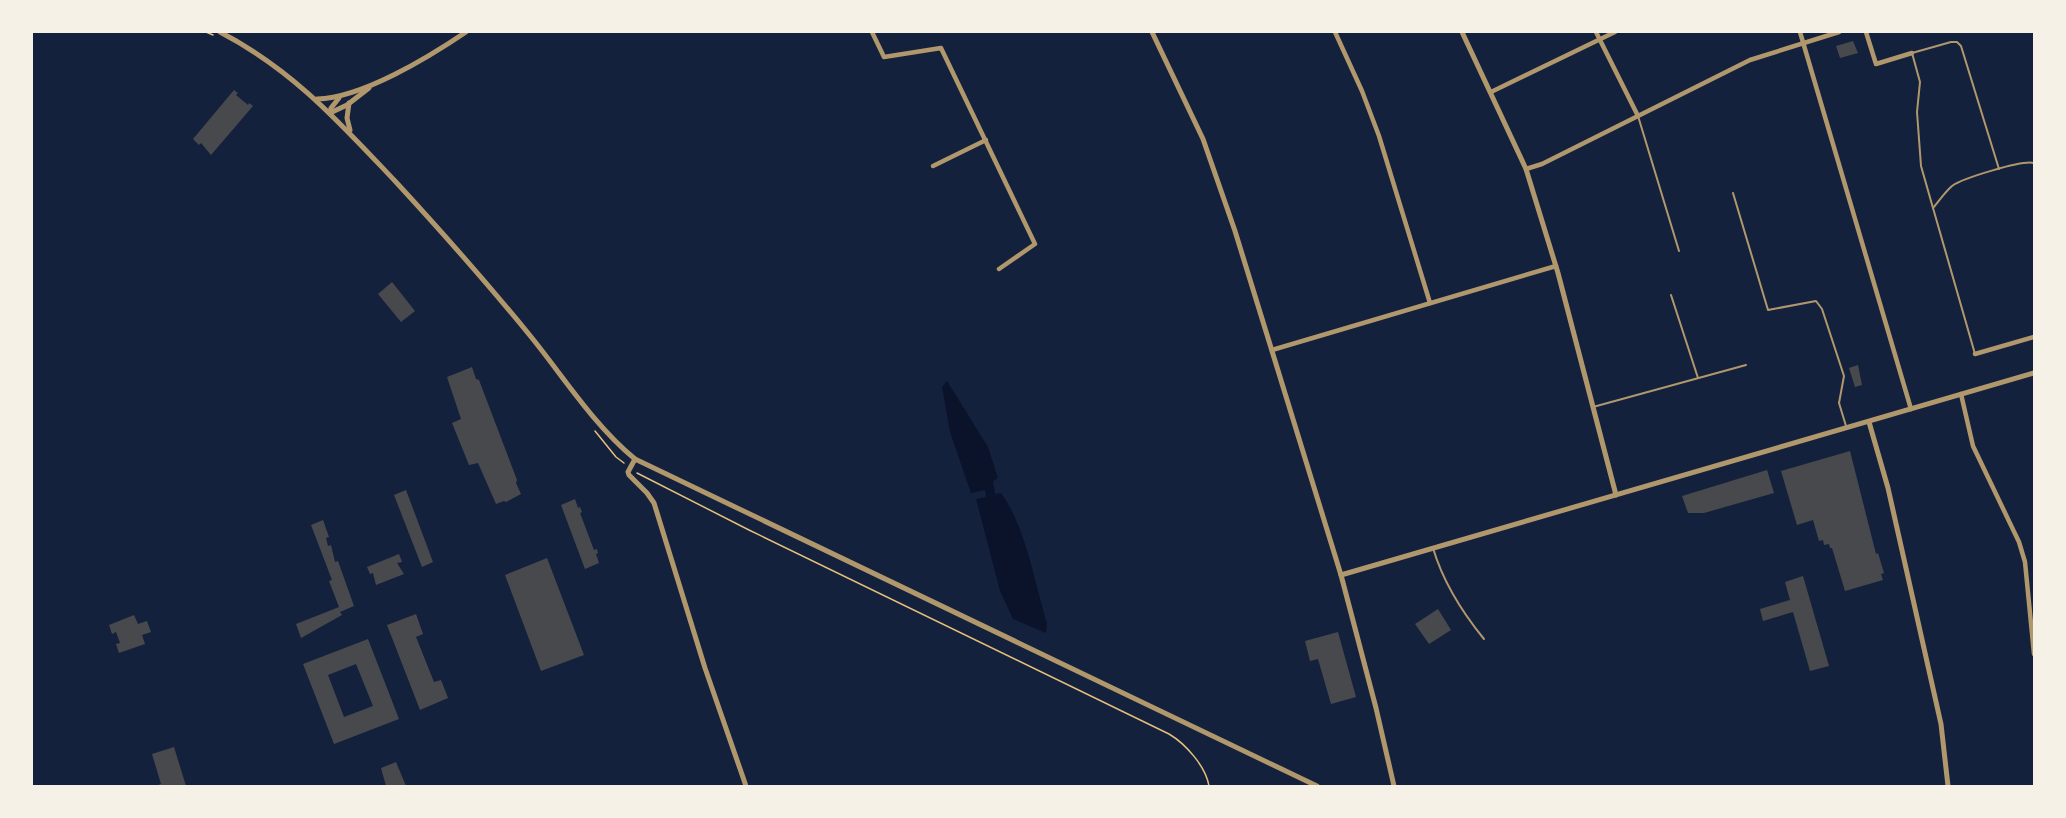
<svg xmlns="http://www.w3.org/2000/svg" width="2066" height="818" font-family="Mulish,sans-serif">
  <rect width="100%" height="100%" fill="#14213d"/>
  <path fill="#0b132b" d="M 947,381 L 988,447 L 998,478 L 993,481 L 995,494 L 1001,493 C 1025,525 1035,584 1047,623 L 1046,633 L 1013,619 L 1000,591 L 976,499 L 986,497 L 985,490 L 971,493 L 950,432 L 942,387 Z"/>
  <g fill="#48494c" fill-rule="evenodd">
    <polygon points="1853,41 1858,53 1840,58 1836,46"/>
    <polygon points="234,90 238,93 236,95 248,105 249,103 253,106 211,155 201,143 199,145 193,139"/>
    <polygon points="392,282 415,311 401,322 378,294"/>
    <polygon points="1858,365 1862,385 1855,387 1849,368"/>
    <polygon points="472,367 476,379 479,380 517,480 516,483 521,494 506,502 504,501 496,504 478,463 469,465 452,423 461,419 447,377"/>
    <polygon points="1850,451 1876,554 1878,553 1884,573 1881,574 1883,580 1845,591 1832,548 1830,548 1829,544 1824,545 1823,540 1819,541 1813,520 1797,525 1781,471"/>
    <polygon points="1767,470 1774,493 1704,513 1688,513 1682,496"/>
    <polygon points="406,490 433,562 422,567 394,495"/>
    <polygon points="575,499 578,508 580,507 582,512 580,513 594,550 597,549 598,553 596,554 599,563 585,569 561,505"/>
    <polygon points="323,520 329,537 326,538 328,546 331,545 335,562 338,561 354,606 340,612 342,615 301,638 296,624 339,607 329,581 332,580 311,525"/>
    <polygon points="399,554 402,562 397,563 404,574 376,585 373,573 370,574 367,567"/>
    <polygon points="547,558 584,655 541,671 505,575"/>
    <polygon points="1803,576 1829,666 1810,671 1793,612 1763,621 1760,609 1790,600 1785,582"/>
    <polygon points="1438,609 1451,630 1429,644 1415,624"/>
    <polygon points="416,614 423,634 416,637 434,682 441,680 448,698 420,710 387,625"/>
    <polygon points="134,615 138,624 147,621 151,632 142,635 145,644 119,653 116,644 120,643 116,632 112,634 109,625"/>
    <polygon points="1338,632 1356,697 1331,704 1318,659 1310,661 1305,641"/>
    <path d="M 368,639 L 399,719 L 334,744 L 303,664 ZM 356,664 L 373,706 L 344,717 L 328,675 Z"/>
    <polygon points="174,747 186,786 155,786 161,784 152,754"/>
    <polygon points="396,762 406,786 386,786 381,768"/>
  </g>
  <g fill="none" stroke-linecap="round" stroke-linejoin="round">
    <g stroke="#e5c07b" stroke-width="1.5">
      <polyline points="206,32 213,35"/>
      <polyline points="595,431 616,457 624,463"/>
      <path d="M 637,473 L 749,530 L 1169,734 C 1186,744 1206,767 1209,786"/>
    </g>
    <g stroke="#b1986c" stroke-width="2">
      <polyline points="1638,116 1679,251"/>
      <polyline points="1733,193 1768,310 1816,301 1822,309 1844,376 1839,403 1846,426"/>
      <polyline points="1933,208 1921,166 1917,112 1920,82 1912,53 1951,42 1957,42 1961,46 1999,169"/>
      <polyline points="1671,295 1698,378"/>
      <path d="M 1975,354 L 1933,208 C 1939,201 1945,192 1952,186 C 1963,178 2022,160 2034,163"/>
      <polyline points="1593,407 1746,365"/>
      <path d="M 1433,548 C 1443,582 1462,612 1484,639"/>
    </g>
    <g stroke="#b1986c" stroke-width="4.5">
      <polyline points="872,32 884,57 941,48 1035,244 999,269"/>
      <polyline points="1335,32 1362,91 1379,136 1430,303"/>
      <polyline points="1596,32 1638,116"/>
      <polyline points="1800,32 1911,409"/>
      <polyline points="1866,32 1876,64 1912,53"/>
      <polyline points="1491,92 1615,32"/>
      <polyline points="933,166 986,140"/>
      <polyline points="1526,169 1542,164 1750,60 1839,32"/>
      <polyline points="1272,350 1556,266"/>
      <polyline points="1975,354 2034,337"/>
      <polyline points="1961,394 1973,446 2019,542 2025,562 2034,654"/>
    </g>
    <g stroke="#b1986c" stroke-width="5">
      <path d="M 220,32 C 293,70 339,122 395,181 C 442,232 488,284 532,338 C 565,379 594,425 635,459 L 1317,786"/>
      <polyline points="1152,32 1203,139 1235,231 1341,575 1376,708 1394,786"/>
      <polyline points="1462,32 1526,169 1558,273 1616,495"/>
      <path d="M 317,99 C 362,98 429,57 466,32"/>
      <polyline points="349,103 347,118 350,130"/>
      <polyline points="330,113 347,105 369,88"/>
      <polyline points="330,113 331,108 339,98"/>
      <polyline points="1869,422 1888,488 1941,724 1948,786"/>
      <polyline points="635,459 628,472 629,475 647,493 654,503 705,668 746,786"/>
      <polyline points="1341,575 2034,373"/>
    </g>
  </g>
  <rect width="2066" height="818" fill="none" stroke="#f6f1e7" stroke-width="66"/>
</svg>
